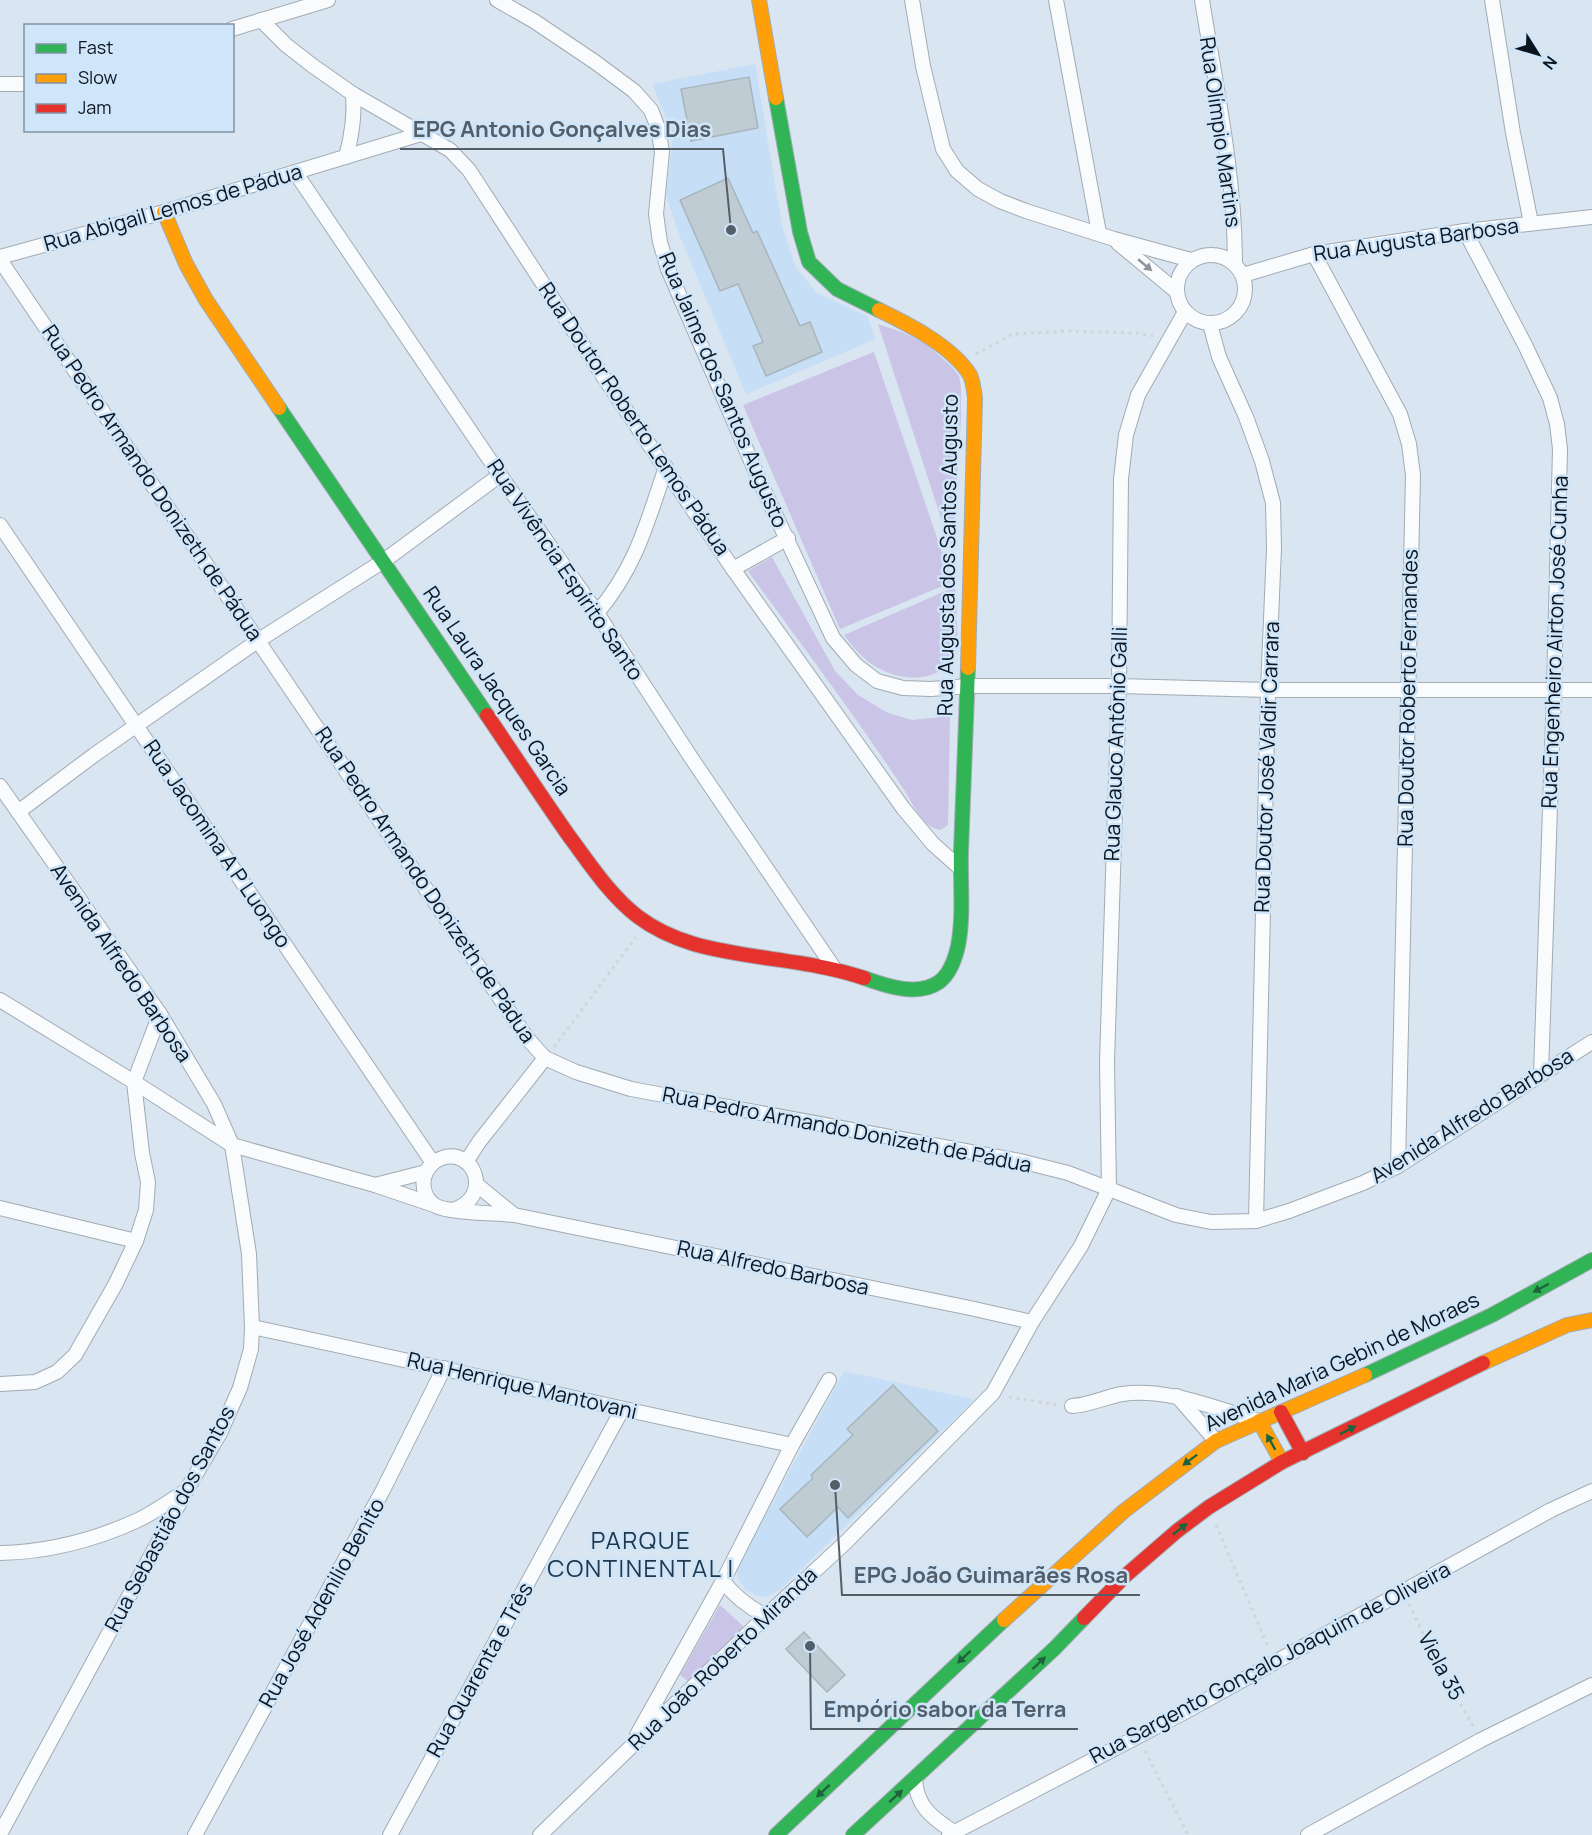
<svg xmlns="http://www.w3.org/2000/svg" width="1592" height="1835" font-family="Manrope,sans-serif">
  <rect width="100%" height="100%" fill="#d9e5f0"/>
  <g fill="#c7dff6">
    <polygon points="755,64 782,226 796,267 817,293 867,316 876,339 746,394 679,234 666,195 673,135 652,84"/>
    <polygon points="844,1371 972,1399 973,1401 780,1590 767,1597 758,1596 746,1590 737,1577 737,1568"/>
  </g>
  <g fill="#cac4e6">
    <polygon points="878,324 902,332 926,344 952,367 959,376 961,387 961,419 952,552"/>
    <polygon points="874,352 952,582 840,629 743,405"/>
    <path d="M 772,557 L 835,671 L 858,695 L 888,713 L 912,720 L 950,716 L 948,825 L 941,830 C 923,829 912,802 903,788 C 854,714 800,643 748,571 Z"/>
    <path d="M 955,587 L 958,645 C 951,680 910,684 882,670 C 866,663 854,648 844,635 Z"/>
    <polygon points="720,1605 745,1628 689,1682 680,1675"/>
  </g>
  <g fill="#c0ccd3" stroke="#a8b5bc" stroke-width="1.5">
    <polygon points="749,77 758,128 691,141 681,89"/>
    <polygon points="728,178 753,233 757,231 800,326 810,322 822,352 766,376 753,346 763,342 738,284 720,291 680,200"/>
    <polygon points="893,1385 938,1431 848,1518 838,1507 807,1537 780,1509 813,1478 811,1475 853,1435 847,1429"/>
    <polygon points="804,1632 845,1675 827,1692 786,1649"/>
  </g>
  <g fill="none" stroke-linecap="round" stroke-linejoin="round">
    <defs>
      <g id="street">
        <polyline points="497,0 534,21 595,62 634,91 651,110 658,128 662,152 656,214 660,242 668,269 761,484 833,638 856,665 877,681 903,688 931,689 968,686 1119,686 1268,690 1592,690"/>
        <polyline points="912,0 923,66 943,149 957,171 978,189 1000,201 1026,211 1114,239 1191,260"/>
        <polyline points="1056,0 1099,233"/>
        <path d="M 1202,0 C 1216,87 1235,175 1235,264"/>
        <polyline points="1492,0 1513,133 1531,223"/>
        <polyline points="261,20 286,45 313,66 353,94 450,150 469,170 603,376 733,569 903,808 933,844 960,868"/>
        <polyline points="232,29 328,0"/>
        <polyline points="0,84 26,84"/>
        <path d="M 346,157 C 352,135 355,116 353,94"/>
        <polyline points="295,172 500,475 597,613 692,759 834,968"/>
        <polyline points="1465,231 1525,345 1550,398 1557,424 1560,449 1554,690 1541,1074"/>
        <polyline points="1118,243 1176,291"/>
        <polyline points="1314,254 1400,414 1409,444 1413,475 1398,1166"/>
        <circle cx="1211" cy="289" r="34"/>
        <polyline points="0,257 164,212 424,133"/>
        <polyline points="0,260 527,1038 545,1058 576,1072 631,1089 1020,1161 1068,1173 1176,1215 1211,1222 1256,1221 1289,1211 1363,1183 1398,1166 1592,1042"/>
        <polyline points="1243,275 1314,254 1465,231 1592,217"/>
        <polyline points="1210,324 1219,357 1246,417 1262,461 1273,503 1274,548 1268,690 1256,1221"/>
        <polyline points="0,525 433,1163"/>
        <polyline points="733,569 788,538"/>
        <path d="M 597,613 C 636,567 647,523 666,467"/>
        <polyline points="0,786 160,1014 214,1104 232,1145 249,1254 252,1327 251,1349 240,1388 220,1433 186,1491 0,1834"/>
        <polyline points="18,812 94,755 259,640 385,560 500,475"/>
        <polyline points="0,1000 134,1082 232,1145 375,1185 434,1205"/>
        <polyline points="466,1162 479,1142 545,1058"/>
        <polyline points="476,1184 514,1215"/>
        <polyline points="375,1185 426,1172"/>
        <polyline points="0,1208 136,1241"/>
        <path d="M 453,1210 C 494,1197 474,1147 442,1158 C 433,1161 426,1169 424,1178 C 422,1189 426,1200 436,1206 C 449,1213 497,1213 514,1215 L 970,1308 L 1032,1322"/>
        <path d="M 252,1327 C 432,1365 612,1408 792,1445"/>
        <polyline points="0,1384 35,1382 57,1372 75,1355 115,1285 136,1241 146,1210 148,1182 142,1153 134,1082 160,1014"/>
        <polyline points="1177,1396 1216,1441"/>
        <path d="M 1072,1406 C 1090,1405 1105,1397 1122,1394 C 1166,1387 1217,1409 1259,1421"/>
        <path d="M 0,1553 C 46,1552 94,1540 136,1521 C 152,1514 168,1502 184,1492"/>
        <path d="M 723,1581 C 735,1597 748,1607 766,1616"/>
        <polyline points="637,1735 723,1581 792,1445 829,1380"/>
        <path d="M 915,1778 C 916,1806 932,1818 954,1832"/>
        <polyline points="195,1835 383,1490 444,1368"/>
        <polyline points="390,1835 622,1410"/>
        <polyline points="540,1835 766,1616 846,1542 993,1393 1032,1322 1081,1246 1109,1189 1107,1062 1119,686 1121,479 1126,435 1138,395 1185,312"/>
        <polyline points="949,1835 1181,1714 1551,1510 1592,1491"/>
        <polyline points="1308,1835 1481,1740 1592,1685"/>
      </g>
      <g id="fast">
        <polyline points="776,98 800,232 809,262 837,289 879,310"/>
        <polyline points="279,408 487,715"/>
        <path d="M 864,978 C 886,986 918,997 939,982 C 950,974 955,959 958,946 C 964,915 960,882 961,851 C 963,790 966,729 968,668"/>
        <polyline points="1365,1375 1492,1315 1592,1260"/>
        <polyline points="776,1835 1004,1620"/>
        <polyline points="853,1835 1055,1648 1084,1618"/>
      </g>
      <g id="slow">
        <polyline points="759,0 776,98"/>
        <polyline points="164,212 186,264 206,300 279,408"/>
        <path d="M 879,310 C 908,324 952,346 970,375 C 973,381 974,391 975,398 L 968,668"/>
        <polyline points="1483,1363 1567,1325 1592,1320"/>
        <polyline points="1259,1421 1282,1462"/>
        <polyline points="1004,1620 1124,1511 1216,1441 1365,1375"/>
      </g>
      <g id="jam">
        <path d="M 487,715 C 514,755 541,796 569,836 C 590,864 609,894 637,916 C 654,929 674,938 694,944 C 750,960 808,959 864,978"/>
        <polyline points="1281,1412 1303,1453"/>
        <polyline points="1084,1618 1125,1576 1177,1531 1209,1507 1282,1462 1483,1363"/>
      </g>
    </defs>
    <use href="#street" stroke="#a1abb4" stroke-width="16"/>
    <use href="#fast" stroke="#a1abb4" stroke-width="16"/>
    <use href="#slow" stroke="#a1abb4" stroke-width="16"/>
    <use href="#jam" stroke="#a1abb4" stroke-width="16"/>
    <g stroke="#d1d5d8" stroke-width="3" stroke-dasharray="3 4.5" stroke-linecap="butt">
      <polyline points="976,354 1013,334 1067,331 1136,333 1153,336"/>
      <polyline points="554,1047 636,937"/>
      <polyline points="1009,1397 1059,1405"/>
      <polyline points="1216,1525 1269,1649"/>
      <polyline points="1409,1604 1437,1663 1474,1728"/>
      <polyline points="1145,1751 1188,1835"/>
    </g>
    <use href="#street" stroke="#f9fbfd" stroke-width="14"/>
    <use href="#fast" stroke="#30b455" stroke-width="14"/>
    <use href="#slow" stroke="#ff9f0a" stroke-width="14"/>
    <use href="#jam" stroke="#e5322d" stroke-width="14"/>
  </g>
  <defs><path id="oneway-solid" d="M-6-.8H1V-3.2L6.5 0L1 3.2V.8H-6Z" transform="scale(1.5)"/></defs>
  <use fill="#8e9499" href="#oneway-solid" transform="translate(1145 265) rotate(40)"/>
  <g fill="#1e643a">
    <use href="#oneway-solid" transform="translate(1541 1288) rotate(152)"/>
    <use href="#oneway-solid" transform="translate(1348 1430) rotate(-27)"/>
    <use href="#oneway-solid" transform="translate(1271 1442) rotate(-119)"/>
    <use href="#oneway-solid" transform="translate(1190 1460) rotate(143)"/>
    <use href="#oneway-solid" transform="translate(1180 1529) rotate(-38)"/>
    <use href="#oneway-solid" transform="translate(964 1657) rotate(137)"/>
    <use href="#oneway-solid" transform="translate(1039 1663) rotate(-43)"/>
    <use href="#oneway-solid" transform="translate(823 1791) rotate(137)"/>
    <use href="#oneway-solid" transform="translate(896 1796) rotate(-42)"/>
  </g>
  <g text-anchor="middle" stroke-width="5" stroke-linejoin="round" paint-order="stroke">
    <g font-size="21" fill="#0c151e" stroke="#cfe5fa">
      <text transform="translate(1220 132) rotate(82)" y="7">Rua Olímpio Martins</text>
      <text transform="translate(173 208) rotate(-16)" y="7">Rua Abigail Lemos de Pádua</text>
      <text transform="translate(1416 240) rotate(-8)" y="7">Rua Augusta Barbosa</text>
      <text transform="translate(723 390) rotate(67)" y="7">Rua Jaime dos Santos Augusto</text>
      <text transform="translate(634 419) rotate(56)" y="7">Rua Doutor Roberto Lemos Pádua</text>
      <text transform="translate(152 483) rotate(56)" y="7">Rua Pedro Armando Donizeth de Pádua</text>
      <text transform="translate(948 555) rotate(-89)" y="7">Rua Augusta dos Santos Augusto</text>
      <text transform="translate(565 570) rotate(56)" y="7">Rua Vivência Espírito Santo</text>
      <text transform="translate(1555 642) rotate(-88)" y="7">Rua Engenheiro Airton José Cunha</text>
      <text transform="translate(497 691) rotate(56)" y="7">Rua Laura Jacques Garcia</text>
      <text transform="translate(1408 698) rotate(-89)" y="7">Rua Doutor Roberto Fernandes</text>
      <text transform="translate(1116 744) rotate(-88)" y="7">Rua Glauco Antônio Galli</text>
      <text transform="translate(1267 767) rotate(-88)" y="7">Rua Doutor José Valdir Carrara</text>
      <text transform="translate(217 844) rotate(56)" y="7">Rua Jacomina A P Luongo</text>
      <text transform="translate(425 885) rotate(56)" y="7">Rua Pedro Armando Donizeth de Pádua</text>
      <text transform="translate(121 963) rotate(56)" y="7">Avenida Alfredo Barbosa</text>
      <text transform="translate(1472 1116) rotate(-32)" y="7">Avenida Alfredo Barbosa</text>
      <text transform="translate(847 1130) rotate(11)" y="7">Rua Pedro Armando Donizeth de Pádua</text>
      <text transform="translate(773 1268) rotate(12)" y="7">Rua Alfredo Barbosa</text>
      <text transform="translate(1342 1362) rotate(-25)" y="7">Avenida Maria Gebin de Moraes</text>
      <text transform="translate(522 1386) rotate(13)" y="7">Rua Henrique Mantovani</text>
      <text transform="translate(170 1519) rotate(-62)" y="7">Rua Sebastião dos Santos</text>
      <text transform="translate(322 1603) rotate(-61)" y="7">Rua José Adenilio Benito</text>
      <text transform="translate(723 1659) rotate(-44)" y="7">Rua João Roberto Miranda</text>
      <text transform="translate(1270 1663) rotate(-28)" y="7">Rua Sargento Gonçalo Joaquim de Oliveira</text>
      <text transform="translate(1441 1666) rotate(62)" y="7">Viela 35</text>
      <text transform="translate(480 1670) rotate(-61)" y="7">Rua Quarenta e Três</text>
    </g>
    <g font-size="24" letter-spacing="1.5" fill="#21384c" stroke="#cfe5fa">
      <text x="641" y="1549">PARQUE<tspan x="641" dy="28">CONTINENTAL I</tspan></text>
    </g>
  </g>
  <path fill="none" stroke="#545e68" stroke-width="2" d="M731 230L723 149H400M835 1485L842 1595H1140M810 1646L811 1729H1078"/>
  <g fill="#545e68" stroke="#cfe5fa" stroke-width="2">
    <circle cx="731" cy="230" r="6"/>
    <circle cx="835" cy="1485" r="6"/>
    <circle cx="810" cy="1646" r="6"/>
  </g>
  <g font-size="22" text-anchor="middle" font-weight="bold" fill="#545e68" stroke="#cfe5fa" stroke-width="5" stroke-linejoin="round" paint-order="stroke">
    <text x="562" y="137">EPG Antonio Gonçalves Dias</text>
    <text x="991" y="1583">EPG João Guimarães Rosa</text>
    <text x="945" y="1717">Empório sabor da Terra</text>
  </g>
  <rect x="24" y="24" width="210" height="108" fill="#cfe5fa" stroke="#8192a2" stroke-width="1.5"/>
  <rect x="36" y="44" width="30" height="9" fill="#30b455" stroke="#8192a2" stroke-width="1.5"/>
  <text x="78" y="54" font-size="18" fill="#0c151e">Fast</text>
  <rect x="36" y="74" width="30" height="9" fill="#ff9f0a" stroke="#8192a2" stroke-width="1.5"/>
  <text x="78" y="84" font-size="18" fill="#0c151e">Slow</text>
  <rect x="36" y="104" width="30" height="9" fill="#e5322d" stroke="#8192a2" stroke-width="1.5"/>
  <text x="78" y="114" font-size="18" fill="#0c151e">Jam</text>
  <g transform="translate(1538 54) rotate(127)" stroke="#cfe5fa" stroke-width="4.5" paint-order="stroke">
  <path d="M0-4.5L10 22L0 15L-10 22Z" fill="#0c151e"/>
  <text y="-9" font-size="16" font-weight="bold" text-anchor="middle" fill="#0c151e">N</text>
  </g>
</svg>
